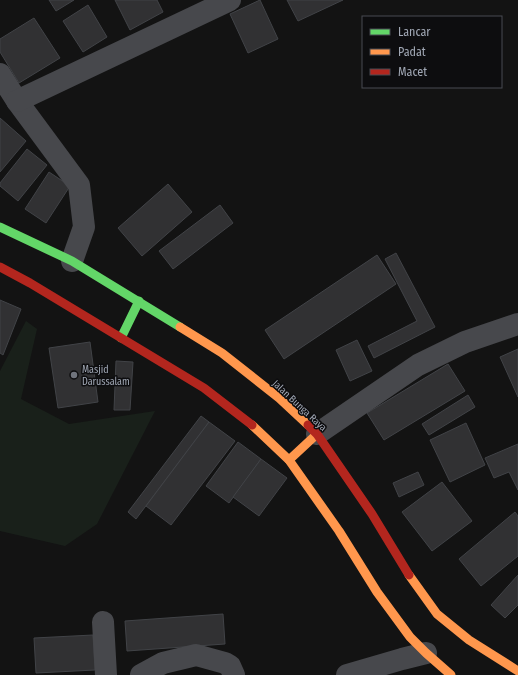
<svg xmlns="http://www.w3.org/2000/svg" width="518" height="675" font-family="'Fira Sans Condensed',sans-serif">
  <rect width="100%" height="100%" fill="#131313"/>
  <polygon fill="#19201a" points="26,321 37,329 21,399 69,424 155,411 97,524 65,546 0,531 0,371"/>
  <g fill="#313133" stroke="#414347">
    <polygon points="49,0 74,0 56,11"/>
    <polygon points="115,0 157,0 163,12 130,30"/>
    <polygon points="260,0 278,39 248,53 230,14"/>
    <polygon points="287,0 343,0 298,21"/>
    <polygon points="88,5 107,37 83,52 63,21"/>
    <polygon points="34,18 60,58 19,83 0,52 0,39"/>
    <polygon points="0,118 26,141 0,172"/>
    <polygon points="27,149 47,165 18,201 0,186 0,183"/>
    <polygon points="49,172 70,186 46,223 25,209"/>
    <polygon points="168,184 192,212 142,256 118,228"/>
    <polygon points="220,205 233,223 173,269 159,251"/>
    <polygon points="396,253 435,327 374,358 368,346 417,321 385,259"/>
    <polygon points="377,255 396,284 284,359 265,330"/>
    <polygon points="0,300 21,309 3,355 0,353"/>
    <polygon points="357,340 372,371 350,381 336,350"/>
    <polygon points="90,342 98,402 58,408 49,348"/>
    <polygon points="518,349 518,397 500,357"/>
    <polygon points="116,361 133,362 130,410 114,410"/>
    <polygon points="448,364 465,391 384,440 367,413"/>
    <polygon points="468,395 475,407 429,435 422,424"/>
    <polygon points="201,416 209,422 136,519 128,512"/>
    <polygon points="209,422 235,441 171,525 146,506"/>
    <polygon points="466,423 485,465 450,482 430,440"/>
    <polygon points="238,442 261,459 229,503 206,486"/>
    <polygon points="518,444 518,490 509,472 494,478 485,458"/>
    <polygon points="261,459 287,478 259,516 233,497"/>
    <polygon points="418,472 424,485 399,497 393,483"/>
    <polygon points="442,482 472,521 432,551 402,512"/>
    <polygon points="515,512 518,516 518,556 481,586 459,559"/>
    <polygon points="518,575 518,605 505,618 491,605"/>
    <polygon points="223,614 225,644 127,651 125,621"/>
    <polygon points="93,635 95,670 36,673 34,638"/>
  </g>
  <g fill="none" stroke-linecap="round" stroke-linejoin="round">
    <g stroke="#47484c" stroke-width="22">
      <polyline points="0,74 17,101 79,185 84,227 72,261"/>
      <polyline points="17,101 230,0"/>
      <polyline points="317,434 418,365 465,342 518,324"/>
      <polyline points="103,622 106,675"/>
      <polyline points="141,675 163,663 196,655 225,663 230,666 234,675"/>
      <polyline points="347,675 402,659 426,653"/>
    </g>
    <g stroke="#63d668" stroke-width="9">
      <polyline points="0,227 72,261 180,327"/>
      <polyline points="121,338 139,301"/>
    </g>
    <g stroke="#ff974d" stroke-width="9">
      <polyline points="180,327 222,353 279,398 308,425"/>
      <polyline points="252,425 289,460 339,531 377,592 410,637 426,653 451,675"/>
      <polyline points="289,460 317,434"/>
      <polyline points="409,575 437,614 469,640 518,671"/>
    </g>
    <g stroke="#b3261e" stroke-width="9">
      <polyline points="0,267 30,283 204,388 252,425"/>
      <polyline points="308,425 317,434 372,514 409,575"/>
    </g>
  </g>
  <circle fill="#70747d" stroke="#0d0d0f" stroke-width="1.5" cx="74" cy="375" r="4"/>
  <g text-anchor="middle" stroke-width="3" stroke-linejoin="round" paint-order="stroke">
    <g font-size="10" fill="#a2a9b6" stroke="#0d0d0f" text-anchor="start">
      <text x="82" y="373">Masjid<tspan x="82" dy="12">Darussalam</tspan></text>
    </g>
    <g font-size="10" fill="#a2a9b6" stroke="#0d0d0f">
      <text transform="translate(300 405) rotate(43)" y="4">Jalan Bunga Raya</text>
    </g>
  </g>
  <rect x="362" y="16" width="140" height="72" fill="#0d0d0f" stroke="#494b52"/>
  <rect x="370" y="29" width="20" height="6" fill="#63d668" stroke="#494b52"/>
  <text x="398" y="36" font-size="12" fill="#a2a9b6">Lancar</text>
  <rect x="370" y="49" width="20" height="6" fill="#ff974d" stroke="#494b52"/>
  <text x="398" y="56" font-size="12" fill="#a2a9b6">Padat</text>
  <rect x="370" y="69" width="20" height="6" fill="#b3261e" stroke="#494b52"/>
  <text x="398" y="76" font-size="12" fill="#a2a9b6">Macet</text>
</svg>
